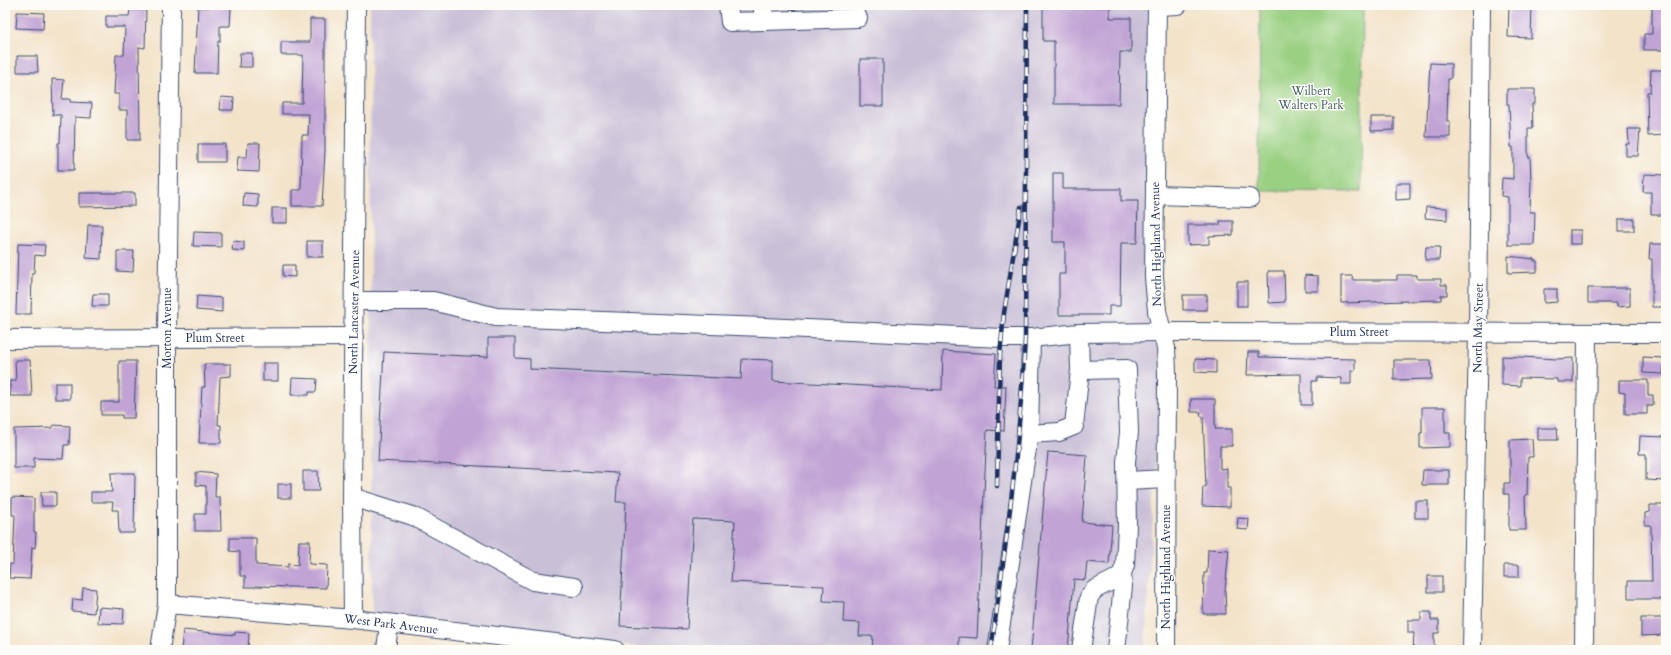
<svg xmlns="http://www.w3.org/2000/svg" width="1671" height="655" font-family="Cardo,serif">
  <rect width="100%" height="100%" fill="#fdfcf7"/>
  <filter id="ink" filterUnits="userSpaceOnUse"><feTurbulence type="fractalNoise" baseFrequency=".025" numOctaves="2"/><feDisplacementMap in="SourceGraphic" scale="8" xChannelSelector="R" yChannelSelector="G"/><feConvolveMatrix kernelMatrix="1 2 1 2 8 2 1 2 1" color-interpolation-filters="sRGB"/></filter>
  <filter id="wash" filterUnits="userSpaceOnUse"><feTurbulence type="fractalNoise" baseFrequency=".012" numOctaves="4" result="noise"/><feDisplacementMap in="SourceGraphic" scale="16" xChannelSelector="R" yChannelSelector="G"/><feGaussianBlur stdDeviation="0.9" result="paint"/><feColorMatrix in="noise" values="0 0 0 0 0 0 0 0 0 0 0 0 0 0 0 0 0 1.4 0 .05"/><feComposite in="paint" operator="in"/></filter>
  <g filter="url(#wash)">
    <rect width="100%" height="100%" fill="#f3e3c9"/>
    <polygon fill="#c9bfd7" points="370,5 1157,5 1162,364 1145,650 662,650 372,613"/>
    <polygon fill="#9ad082" stroke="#5a8070" points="1260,5 1363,5 1361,192 1259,191"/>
    <g id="blocks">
      <g fill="#c1a4d5">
        <polygon points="1509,5 1532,5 1531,38 1508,37"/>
        <polygon points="1652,5 1666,5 1666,50 1644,50 1644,34 1652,34"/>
        <polygon points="1043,6 1110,7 1110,18 1131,18 1131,52 1120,52 1119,104 1054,104 1054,41 1043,41"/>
        <polygon points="198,7 231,7 230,26 220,26 220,42 218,41 217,73 195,73"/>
        <polygon points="130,10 146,10 145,48 139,47 140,140 127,140 127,110 119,110 119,94 114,94 116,55 124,55 125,27 106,27 106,16 129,16"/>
        <polygon points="17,12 44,13 43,29 16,28"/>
        <polygon points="310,19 325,19 325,151 322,206 292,206 292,190 301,190 302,135 308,135 309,114 282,114 282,103 302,103 303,55 281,55 281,42 310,42"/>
        <polygon points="240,53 252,53 252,67 239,67"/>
        <polygon points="17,56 37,56 38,72 17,72"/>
        <rect x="860" y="59" width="23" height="47"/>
        <polygon points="1430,63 1451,64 1451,79 1448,79 1447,121 1450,121 1450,137 1426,137"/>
        <polygon points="1651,70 1666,70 1666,135 1648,136 1647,92 1650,92"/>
        <polygon points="52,79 64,80 62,99 70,99 70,102 92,103 91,118 75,117 74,170 58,170 58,143 60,143 61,115 53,115"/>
        <polygon points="1507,89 1535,89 1535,104 1532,104 1533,128 1528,128 1528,157 1530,157 1531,181 1530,212 1535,212 1534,245 1508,245 1508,197 1501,196 1502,178 1513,179 1513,147 1511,147 1509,104 1507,104"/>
        <polygon points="221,97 234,98 233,110 220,110"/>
        <polygon points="1371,117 1394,117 1394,130 1371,131"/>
        <polygon points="1628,129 1640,129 1638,156 1626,156 1626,144 1629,144"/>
        <polygon points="248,143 260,143 259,172 237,171 238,157 247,157"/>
        <rect x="198" y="144" width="27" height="18"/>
        <polygon points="1053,173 1063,173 1063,189 1121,189 1121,201 1138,201 1137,243 1121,243 1120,306 1109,306 1109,315 1059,315 1059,274 1065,274 1065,242 1053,242"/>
        <polygon points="1644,174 1666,175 1666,215 1651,215 1651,192 1643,192"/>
        <polygon points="1396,183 1410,183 1410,199 1396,200"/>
        <polygon points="79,193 135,193 135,206 79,207"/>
        <polygon points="244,193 258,194 258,207 243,206"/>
        <polygon points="1426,207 1447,208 1447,220 1425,218"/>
        <rect x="272" y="208" width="15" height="15"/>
        <rect x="1619" y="219" width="15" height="12"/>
        <polygon points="1220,221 1233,221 1233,235 1209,236 1209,244 1188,245 1188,225 1220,225"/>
        <polygon points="88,225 102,225 101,259 86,258"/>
        <rect x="1570" y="230" width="11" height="14"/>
        <polygon points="194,232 221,233 221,247 193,246"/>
        <polygon points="233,241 244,242 244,251 232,250"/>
        <rect x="307" y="241" width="16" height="16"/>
        <polygon points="18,244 45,245 44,256 35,255 34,273 32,273 31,314 16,314"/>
        <polygon points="1650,244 1666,244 1666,307 1652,307 1652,259 1649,259"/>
        <polygon points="1426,247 1440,247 1439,260 1425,260"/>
        <polygon points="117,251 134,251 133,272 117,271"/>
        <polygon points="1508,256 1534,259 1534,261 1537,261 1537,272 1508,273"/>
        <polygon points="283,265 295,265 295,277 283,276"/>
        <polygon points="1268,271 1284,271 1285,302 1269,303"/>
        <polygon points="1305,275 1318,276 1318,291 1305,291"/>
        <polygon points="1397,275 1417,275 1417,279 1441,279 1441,285 1447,285 1447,295 1441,295 1441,300 1341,303 1341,276 1352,276 1353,280 1397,280"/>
        <rect x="1237" y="282" width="10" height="24"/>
        <polygon points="1588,288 1630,288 1630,306 1617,307 1617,303 1588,303"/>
        <polygon points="1544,289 1557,289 1557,302 1544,303"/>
        <polygon points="93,294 108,294 108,306 92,306"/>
        <rect x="1183" y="295" width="24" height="15"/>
        <polygon points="197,296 222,298 222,312 196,310"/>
        <polygon points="488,338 515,338 515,358 530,359 530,369 741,379 742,359 773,360 773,381 942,390 943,351 996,354 994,386 1006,386 1004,431 987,430 977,638 959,637 959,650 872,650 873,636 859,636 860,623 843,622 844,602 823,601 824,586 731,582 735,521 693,519 687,629 620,626 626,502 616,502 618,473 378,461 384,352 488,357"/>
        <polygon points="1248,352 1259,352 1259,357 1355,359 1355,371 1351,371 1351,384 1341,384 1341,378 1317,377 1317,381 1312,381 1312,405 1301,405 1301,374 1247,375"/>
        <polygon points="1502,356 1557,359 1573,358 1573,382 1557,382 1557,379 1520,378 1520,386 1502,385"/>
        <polygon points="1643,357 1664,358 1663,374 1643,373"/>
        <polygon points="1195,359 1216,360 1216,373 1195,372"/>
        <polygon points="15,360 30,360 32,396 10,396 10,381 16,381"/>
        <polygon points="1394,360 1431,360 1432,379 1394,380"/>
        <polygon points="119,361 136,361 134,418 122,418 122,415 101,415 101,402 119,402"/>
        <rect x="263" y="363" width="15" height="18"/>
        <polygon points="204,364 231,364 231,376 220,377 218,425 221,425 221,443 199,443 202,387 205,387"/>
        <polygon points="292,378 317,379 316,392 309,392 309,395 291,395"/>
        <polygon points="1619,380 1648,380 1648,395 1653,395 1653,406 1647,406 1647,414 1625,414 1625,393 1619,392"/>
        <rect x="55" y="383" width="15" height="16"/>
        <polygon points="1191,399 1215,399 1215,429 1232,429 1232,446 1220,446 1220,469 1227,468 1227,488 1230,488 1230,507 1202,506 1203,487 1206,487 1203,416 1200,416 1201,412 1191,412"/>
        <polygon points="1422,407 1445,407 1445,433 1450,433 1450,447 1420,448 1420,433 1422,433"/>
        <polygon points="53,425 70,426 69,445 64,445 63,459 34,458 34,468 14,468 14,429 53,428"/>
        <polygon points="1538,428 1557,428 1558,440 1538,440"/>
        <polygon points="1640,436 1666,437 1665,481 1646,480 1646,454 1639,454"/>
        <polygon points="1532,439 1533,457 1528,457 1527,495 1525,495 1526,530 1509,530 1509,494 1504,494 1504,483 1510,483 1510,440"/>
        <polygon points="1048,452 1087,455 1082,522 1112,525 1109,564 1087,562 1085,580 1074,579 1068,650 1031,650"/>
        <polygon points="1423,470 1449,470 1449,485 1422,485"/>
        <polygon points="303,471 318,471 319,491 303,491"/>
        <polygon points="196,472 216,474 215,497 220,497 221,531 195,531 195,514 206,514 206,486 196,485"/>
        <polygon points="111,473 135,473 134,533 119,533 118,510 112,510 113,502 91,502 91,492 112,492"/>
        <rect x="278" y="484" width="13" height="14"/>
        <polygon points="41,492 56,492 56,506 42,506"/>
        <polygon points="12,497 34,498 34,532 36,532 35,548 32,547 30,579 9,578 10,564 13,564 15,515 12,515"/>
        <rect x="1415" y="501" width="13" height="17"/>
        <polygon points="1650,505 1664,505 1665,599 1628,599 1628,581 1652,581 1651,525 1645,525 1645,513 1650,512"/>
        <polygon points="1238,518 1249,519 1248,530 1237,529"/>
        <polygon points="230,538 256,538 256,565 288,567 288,564 298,565 299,541 310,541 309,564 327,565 326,588 256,586 256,587 245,587 245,576 240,576 240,552 230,551"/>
        <polygon points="1208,549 1229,550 1225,590 1226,614 1203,614 1204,573 1207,573"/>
        <rect x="1504" y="565" width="15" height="12"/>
        <rect x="1428" y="576" width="14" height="16"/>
        <polygon points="83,588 96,589 94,613 72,611 73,599 82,600"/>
        <polygon points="99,607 124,609 123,624 98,623"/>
        <polygon points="1421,612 1431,612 1431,620 1439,620 1439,633 1434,633 1434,650 1413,650 1414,633 1408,633 1408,620 1421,620"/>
        <polygon points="1641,618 1666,618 1666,635 1641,636"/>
        <polygon points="183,630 235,635 235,632 249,633 248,650 181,650"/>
      </g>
    </g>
  </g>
  <g filter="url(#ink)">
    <use href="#blocks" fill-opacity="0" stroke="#3b4a6e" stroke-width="1"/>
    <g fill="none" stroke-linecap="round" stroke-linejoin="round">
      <defs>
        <g id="minor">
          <polyline points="728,5 730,22 763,21 763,5"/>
          <polyline points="1157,5 1154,277 1157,311 1166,348 1167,373 1166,650"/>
          <polyline points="1157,6 1178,5"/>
          <polyline points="763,21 858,18"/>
          <polyline points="1155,195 1250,198"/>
          <polyline points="354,301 433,301 496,317 764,327 1002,338 1031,338 1079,333 1162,332 1666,333"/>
          <polyline points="1079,333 1080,370 1127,369 1129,432 1126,462 1127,526 1125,565 1122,573 1119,577 1094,590 1089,597 1081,650"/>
          <polyline points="1031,338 1029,434 1059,432 1074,426 1080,370"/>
          <polyline points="5,339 354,337"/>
          <polyline points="1127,481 1166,479"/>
          <polyline points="352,497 413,516 533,581 574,587"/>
          <polyline points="167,604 353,619 615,650"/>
          <polyline points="353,619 352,497 356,5"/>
          <polyline points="160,650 167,604 167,338 171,5"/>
          <polyline points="386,650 389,624"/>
          <polyline points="997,650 1029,434"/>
          <polyline points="1116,650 1123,586 1122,573"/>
          <polyline points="1472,650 1478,333 1481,5"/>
          <polyline points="1584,650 1587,333"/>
        </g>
      </defs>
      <use href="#minor" stroke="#3b4a6e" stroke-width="20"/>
      <use href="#minor" stroke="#fff" stroke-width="18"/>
      <defs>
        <g id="rail">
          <polyline points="997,486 1000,356 1004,313 1021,207"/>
          <path d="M 991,650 C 1006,546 1020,443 1025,338 L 1027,5"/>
        </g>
      </defs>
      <use href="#rail" stroke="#1b2f5e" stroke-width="4.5"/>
      <use href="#rail" stroke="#fdfcf7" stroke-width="3" stroke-dasharray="9" stroke-linecap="butt"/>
    </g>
  </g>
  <g text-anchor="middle" stroke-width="3" stroke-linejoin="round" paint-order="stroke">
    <g font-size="12" fill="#415f69" stroke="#fdfcf7">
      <text x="1311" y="95">Wilbert<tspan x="1311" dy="14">Walters Park</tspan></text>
    </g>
    <g font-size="12" fill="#1b2f5e" stroke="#fdfcf7">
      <text transform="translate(1156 244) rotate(-91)" y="4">North Highland Avenue</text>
      <text transform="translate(354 312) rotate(-89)" y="4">North Lancaster Avenue</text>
      <text transform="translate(167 328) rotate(-90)" y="4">Morton Avenue</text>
      <text transform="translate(1478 328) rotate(-89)" y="4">North May Street</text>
      <text x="1359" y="336">Plum Street</text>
      <text x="215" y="342">Plum Street</text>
      <text transform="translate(1166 567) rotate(-90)" y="4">North Highland Avenue</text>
      <text transform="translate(391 624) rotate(7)" y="4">West Park Avenue</text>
    </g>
  </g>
  <rect width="1671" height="655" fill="none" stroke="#fdfcf7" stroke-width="20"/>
</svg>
